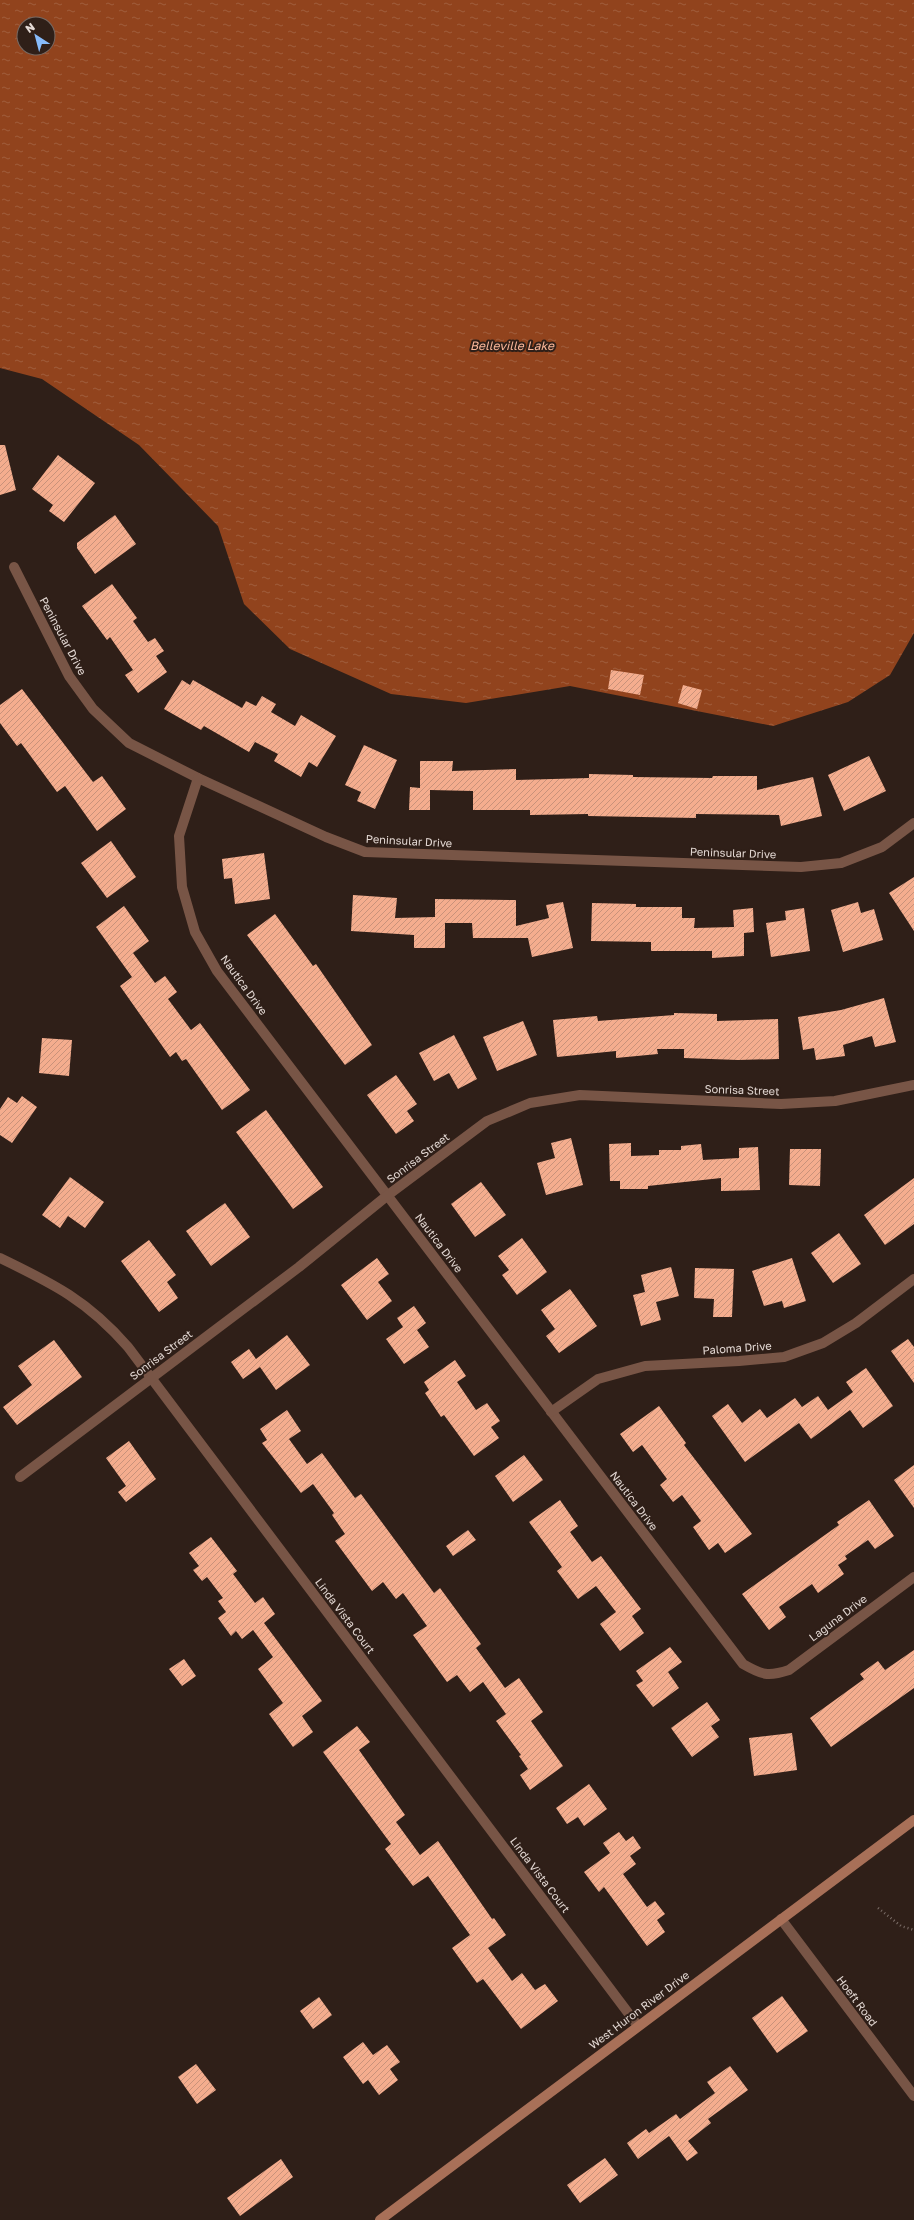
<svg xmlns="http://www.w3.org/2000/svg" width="914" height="2220" font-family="'Golos Text',sans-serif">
  <defs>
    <pattern id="water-ripples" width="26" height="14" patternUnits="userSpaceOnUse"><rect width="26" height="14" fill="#91431d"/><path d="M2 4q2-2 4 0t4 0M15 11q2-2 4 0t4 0" fill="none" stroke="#a05e3d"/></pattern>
    <pattern id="building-hatch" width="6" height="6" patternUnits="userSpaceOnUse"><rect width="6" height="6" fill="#f4ad8e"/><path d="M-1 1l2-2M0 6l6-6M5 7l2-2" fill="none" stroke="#c8927a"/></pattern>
  </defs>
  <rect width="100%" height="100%" fill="#2f1f18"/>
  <path fill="url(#water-ripples)" fill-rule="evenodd" d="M 0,0 L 914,0 L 914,633 L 890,675 L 848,702 L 773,726 L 570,686 L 466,703 L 391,694 L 290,649 L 244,604 L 218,526 L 139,445 L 42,379 L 0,368 ZM 24,24 L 48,24 L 48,48 L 24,48 Z"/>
  <g fill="url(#building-hatch)">
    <polygon points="0,445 5,445 16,490 0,495"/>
    <polygon points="58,455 95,483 64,522 49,511 53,505 32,489"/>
    <polygon points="115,515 136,544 95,574 77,548 77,543"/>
    <polygon points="112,584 137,618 133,621 148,642 155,638 164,651 156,656 167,672 138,693 125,675 133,670 110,637 107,640 82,606"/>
    <polygon points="611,670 644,675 640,695 608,689"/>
    <polygon points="182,680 190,685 193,680 242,708 246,701 256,706 262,696 276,704 271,712 295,726 301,715 336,736 317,767 309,762 301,777 274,761 278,754 255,742 249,752 204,726 201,730 164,709"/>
    <polygon points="683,685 702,690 697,709 678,703"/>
    <polygon points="22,689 93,782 102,776 126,809 97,831 65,786 57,792 21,743 17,746 0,723 0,705"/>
    <polygon points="364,745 397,760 375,809 357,801 361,792 345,785"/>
    <polygon points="869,756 886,791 844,811 828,775"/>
    <polygon points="420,761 453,761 452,771 516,769 516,780 589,778 589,774 633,775 633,777 712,778 713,776 757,776 757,790 813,777 822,816 781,826 779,815 696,814 696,818 588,816 588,814 530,815 530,810 473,810 473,791 430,790 430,810 409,810 410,787 420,788"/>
    <polygon points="111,841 136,877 107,898 81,863"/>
    <polygon points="264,853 270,899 235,904 232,878 224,879 222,859"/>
    <polygon points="914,877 914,931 889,893"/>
    <polygon points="353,895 397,898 395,918 435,917 435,899 516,900 516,926 549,918 546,905 563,902 573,948 532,957 528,938 473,938 472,923 445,923 445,948 414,948 414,935 351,931"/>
    <polygon points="858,902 861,913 874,909 883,940 843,952 831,910"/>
    <polygon points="592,903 636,904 636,907 682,907 682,918 695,918 694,928 734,927 733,910 753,908 754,932 744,933 744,956 712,958 712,951 651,951 651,942 591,941"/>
    <polygon points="124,906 149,941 133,953 155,983 165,976 177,992 168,999 191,1030 200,1023 250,1090 222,1110 186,1059 182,1061 176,1052 170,1057 120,986 132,977 96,927"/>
    <polygon points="804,908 810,951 771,957 766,923 786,920 785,911"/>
    <polygon points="275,914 313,966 316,964 372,1045 345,1065 247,935"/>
    <polygon points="884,998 896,1042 875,1047 872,1036 843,1045 845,1056 816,1060 814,1048 803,1050 798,1017 841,1010"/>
    <polygon points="674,1013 717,1014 717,1021 778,1019 779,1059 738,1060 684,1058 684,1049 657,1049 658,1054 616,1058 616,1051 557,1057 553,1020 597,1016 598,1021 674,1015"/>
    <polygon points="523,1021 537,1055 497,1071 483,1037"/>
    <polygon points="454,1035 477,1079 458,1089 449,1073 434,1081 419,1053"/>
    <polygon points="42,1038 72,1040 69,1076 39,1073"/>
    <polygon points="396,1075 417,1104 407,1111 414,1121 396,1134 367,1095"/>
    <polygon points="22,1096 37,1107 12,1143 0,1135 0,1109 8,1097 17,1103"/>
    <polygon points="266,1110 323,1187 293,1209 236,1132"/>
    <polygon points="571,1138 583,1185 546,1195 537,1163 555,1158 551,1143"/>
    <polygon points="631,1143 631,1156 659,1155 659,1150 681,1150 681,1146 701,1144 703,1160 739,1158 739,1148 758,1147 760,1190 721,1191 721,1178 648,1186 648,1189 620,1189 620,1181 610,1181 609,1144"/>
    <polygon points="790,1149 821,1149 820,1186 789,1185"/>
    <polygon points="70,1177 104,1202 85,1228 68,1216 60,1228 42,1215"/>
    <polygon points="914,1178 914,1224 885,1245 864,1215"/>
    <polygon points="481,1182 506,1215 475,1237 451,1204"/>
    <polygon points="225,1203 250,1237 211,1266 186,1231"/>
    <polygon points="839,1233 861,1264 833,1283 811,1253"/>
    <polygon points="522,1238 547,1272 517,1295 502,1275 509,1270 498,1256"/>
    <polygon points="149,1240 176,1275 167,1282 178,1298 159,1312 121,1261"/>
    <polygon points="377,1258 389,1274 378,1282 392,1301 367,1320 341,1285"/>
    <polygon points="792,1258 806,1301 784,1308 782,1301 764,1306 752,1271"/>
    <polygon points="671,1267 679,1296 656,1302 661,1320 641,1326 633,1295 645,1292 641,1275"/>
    <polygon points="695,1268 734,1269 732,1317 713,1317 714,1299 694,1298"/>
    <polygon points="570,1289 597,1326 559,1353 546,1336 555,1329 541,1310"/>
    <polygon points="414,1306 426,1323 417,1330 429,1347 404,1364 386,1339 403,1327 397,1318"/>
    <polygon points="287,1335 310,1365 276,1390 260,1367 243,1379 231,1362 249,1349 256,1359"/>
    <polygon points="908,1339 914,1347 914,1383 891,1351"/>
    <polygon points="54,1340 82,1377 17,1425 3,1407 32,1385 18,1366"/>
    <polygon points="455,1360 466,1376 457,1382 476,1410 487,1403 500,1421 491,1427 499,1438 474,1456 444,1415 441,1417 425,1393 429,1390 424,1382"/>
    <polygon points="866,1368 893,1406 863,1428 850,1410 811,1439 799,1423 745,1462 712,1416 728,1404 742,1423 760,1409 767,1418 795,1398 802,1407 818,1396 828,1410 853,1392 846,1382"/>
    <polygon points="659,1406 686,1443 684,1445 752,1534 725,1553 718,1543 709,1550 693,1527 701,1521 682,1495 673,1502 660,1485 667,1479 642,1445 633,1452 620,1434"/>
    <polygon points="287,1410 301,1431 289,1439 307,1464 322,1453 355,1498 361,1494 434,1593 440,1588 481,1644 476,1648 505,1688 519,1678 543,1712 531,1721 563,1766 530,1790 520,1775 528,1769 519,1756 521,1755 496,1721 506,1714 483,1682 470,1692 457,1675 447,1682 413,1635 427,1626 403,1593 396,1599 383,1582 372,1591 335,1541 345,1534 332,1515 334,1513 313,1484 301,1493 262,1443 267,1440 260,1429"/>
    <polygon points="129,1441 156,1479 126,1502 118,1492 126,1486 106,1458"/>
    <polygon points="524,1455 543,1480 513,1502 495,1476"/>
    <polygon points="914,1465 914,1508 894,1480"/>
    <polygon points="560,1500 578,1526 570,1532 592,1562 601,1556 641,1609 632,1616 644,1633 620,1651 600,1624 616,1612 596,1586 578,1599 557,1571 562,1567 529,1522"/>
    <polygon points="869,1500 894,1536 875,1549 868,1540 845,1556 847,1559 838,1565 844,1574 818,1593 812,1584 779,1607 786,1617 769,1630 742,1594 839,1525 837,1522"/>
    <polygon points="468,1530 476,1540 453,1556 446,1546"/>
    <polygon points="211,1537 237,1571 233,1574 255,1603 263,1597 275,1614 264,1623 322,1701 302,1716 313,1732 293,1747 269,1714 283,1703 258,1669 273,1657 253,1630 242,1639 236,1631 231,1636 218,1618 226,1612 218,1601 223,1598 207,1577 202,1581 193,1570 199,1566 189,1553"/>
    <polygon points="670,1647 682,1662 668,1672 679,1688 653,1707 636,1685 643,1681 636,1671"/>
    <polygon points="914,1650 914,1688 831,1747 810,1718 864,1679 860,1674 878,1661 885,1670"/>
    <polygon points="184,1659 196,1676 182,1686 169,1669"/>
    <polygon points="707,1702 720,1720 711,1726 719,1737 692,1757 671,1728"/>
    <polygon points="357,1726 370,1742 359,1750 405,1815 396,1822 420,1855 438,1841 492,1919 494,1918 506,1935 488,1948 512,1981 522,1973 535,1990 545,1984 558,2001 521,2029 483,1979 477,1983 452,1948 470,1935 428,1876 413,1886 385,1849 391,1844 323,1752"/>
    <polygon points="792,1733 797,1770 754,1776 749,1738"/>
    <polygon points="589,1784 607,1809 584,1826 578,1817 567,1824 556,1808"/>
    <polygon points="619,1832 626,1841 633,1836 641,1848 630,1856 636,1864 623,1874 647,1907 655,1901 665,1914 657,1920 665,1932 647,1946 604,1887 599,1892 584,1872 610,1853 603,1843"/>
    <polygon points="782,1996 808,2031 777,2053 752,2018"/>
    <polygon points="319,1997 332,2015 313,2029 300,2011"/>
    <polygon points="363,2042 373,2055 387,2045 400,2062 390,2069 398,2080 379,2095 368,2080 363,2084 343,2057"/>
    <polygon points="196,2064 216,2090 197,2104 178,2077"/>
    <polygon points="730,2066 748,2090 708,2119 711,2123 688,2141 698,2153 687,2161 669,2136 638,2159 627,2143 646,2129 649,2133 676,2114 680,2119 715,2093 707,2082"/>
    <polygon points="605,2158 618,2175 580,2203 567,2185"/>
    <polygon points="281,2159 293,2177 240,2216 227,2198"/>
  </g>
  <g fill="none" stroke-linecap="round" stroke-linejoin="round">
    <polyline stroke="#7d6f69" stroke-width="2.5" stroke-dasharray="1 3" stroke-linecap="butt" points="878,1908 901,1926 914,1930"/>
    <g stroke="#785546" stroke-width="10">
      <polyline points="14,567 69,676 93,709 129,743 198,778 326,837 365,852 801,867 841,863 882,847 914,823"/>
      <path d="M 198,778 L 179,836 L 182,887 L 195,932 L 217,971 L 743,1664 C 762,1675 768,1677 789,1670 L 914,1577"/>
      <path d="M 0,1258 C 54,1284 88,1301 128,1347 L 638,2026"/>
      <polyline points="551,1412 598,1379 645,1366 739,1361 784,1357 823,1343 856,1323 914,1279"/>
      <polyline points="20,1477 299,1267 388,1195 487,1121 530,1103 580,1095 781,1104 835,1101 914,1085"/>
      <polyline points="781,1919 914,2096"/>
    </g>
    <polyline stroke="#a87058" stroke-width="10" points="380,2220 914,1820"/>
  </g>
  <g text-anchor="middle" stroke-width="4" stroke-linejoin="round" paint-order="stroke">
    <g font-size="11" fill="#e4d9d4" stroke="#2f1f18">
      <text transform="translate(63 636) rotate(62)" y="4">Peninsular Drive</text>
      <text transform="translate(409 841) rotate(3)" y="4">Peninsular Drive</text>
      <text transform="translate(733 853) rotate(2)" y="4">Peninsular Drive</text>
      <text transform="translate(244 985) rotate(54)" y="4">Nautica Drive</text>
      <text transform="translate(742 1090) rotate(2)" y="4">Sonrisa Street</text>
      <text transform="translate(418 1158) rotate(-37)" y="4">Sonrisa Street</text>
      <text transform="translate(439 1243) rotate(53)" y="4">Nautica Drive</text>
      <text transform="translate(737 1348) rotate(-4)" y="4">Paloma Drive</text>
      <text transform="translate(161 1355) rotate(-37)" y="4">Sonrisa Street</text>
      <text transform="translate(634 1501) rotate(53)" y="4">Nautica Drive</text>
      <text transform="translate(345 1616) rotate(53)" y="4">Linda Vista Court</text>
      <text transform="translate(838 1618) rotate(-37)" y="4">Laguna Drive</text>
      <text transform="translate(540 1875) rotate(53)" y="4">Linda Vista Court</text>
      <text transform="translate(857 2001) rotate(53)" y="4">Hoeft Road</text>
      <text transform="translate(639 2010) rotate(-37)" y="4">West Huron River Drive</text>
    </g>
    <g font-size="12" font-style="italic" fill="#f9b699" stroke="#2f1f18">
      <text x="512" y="350">Belleville Lake</text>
    </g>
  </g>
  <g transform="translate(36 36) rotate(324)"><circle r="19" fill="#2f1f18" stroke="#776963"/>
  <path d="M0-3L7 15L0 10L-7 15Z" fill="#87bbfb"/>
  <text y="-6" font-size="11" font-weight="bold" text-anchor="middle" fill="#e4d9d4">N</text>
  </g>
</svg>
